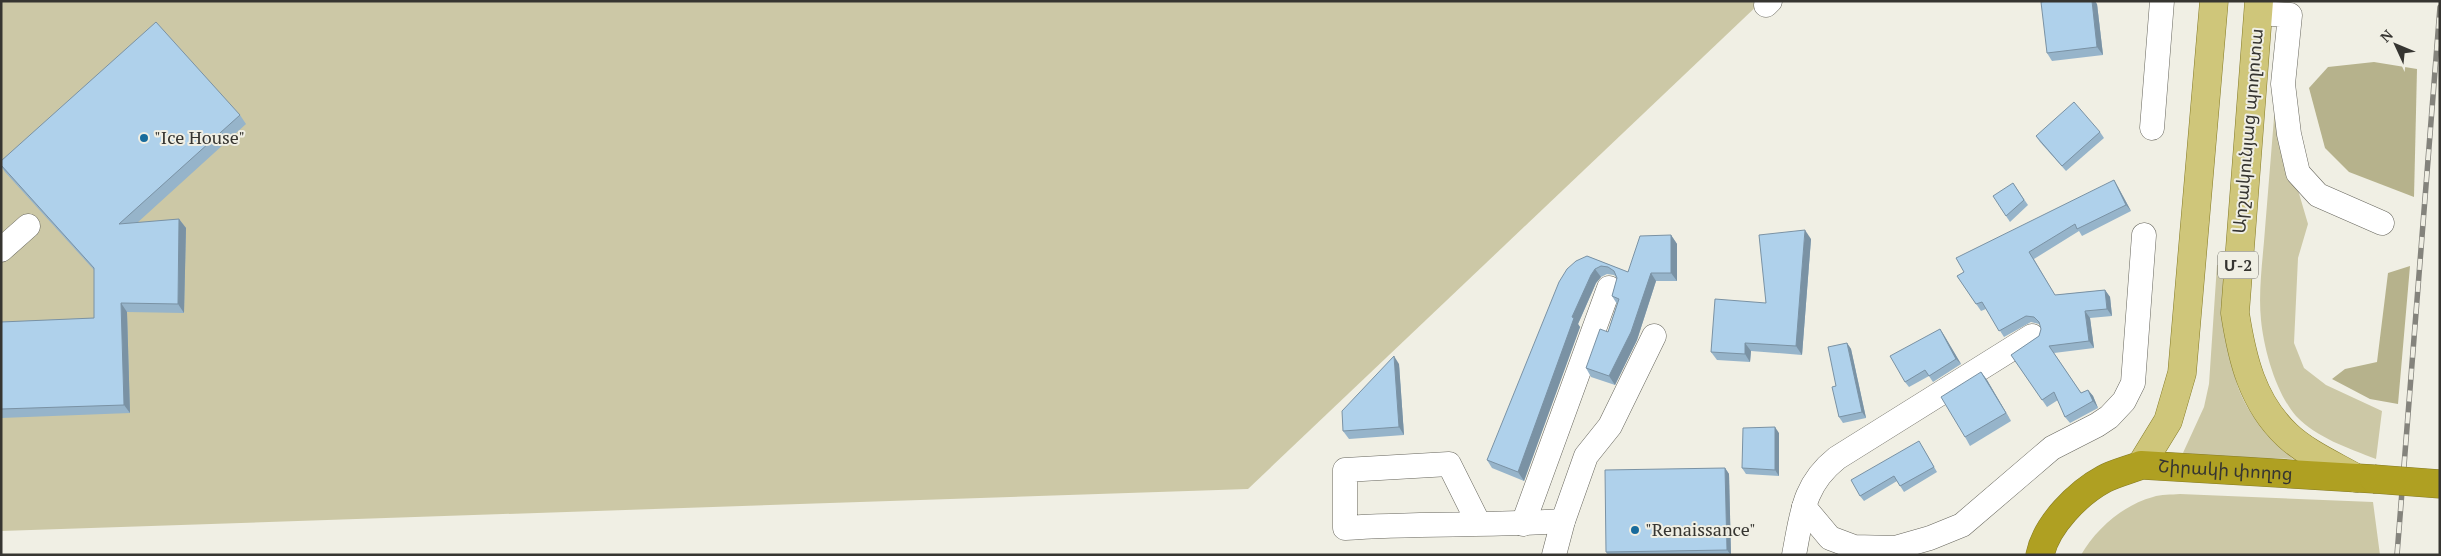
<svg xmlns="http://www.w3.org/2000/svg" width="2441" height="556" font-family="'PT Serif','Noto Sans Armenian',serif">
  <rect width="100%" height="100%" fill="#f0efe4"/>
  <g fill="#ccc8a6">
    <polygon points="1,1 1762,1 1248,489 1,531"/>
    <path d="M 2277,81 L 2288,156 L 2308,224 L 2298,258 L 2294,343 L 2304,368 L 2326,385 L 2382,411 L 2376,459 C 2348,448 2317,438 2296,416 C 2276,393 2264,350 2261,320 C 2258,291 2263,258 2265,229 C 2269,180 2273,130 2277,81 Z"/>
    <path d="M 2217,265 L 2224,265 C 2226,310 2224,360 2244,401 C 2255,424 2276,442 2293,459 L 2182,455 L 2204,407 L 2209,384 Z"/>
    <path d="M 2180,494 L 2373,502 L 2380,555 L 2081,555 C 2096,529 2123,505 2153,497 C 2161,494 2171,495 2180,494 Z"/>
  </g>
  <g fill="#b6b28c">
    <polygon points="2374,62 2417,69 2414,197 2349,172 2325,148 2309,88 2328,67"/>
    <polygon points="2410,266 2398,404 2370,399 2332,379 2345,369 2377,362 2388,273"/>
  </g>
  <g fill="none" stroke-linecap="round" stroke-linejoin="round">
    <defs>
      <g id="minor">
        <polyline points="1766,5 1770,1"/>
        <polyline points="2258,13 2290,15 2283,84 2289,134 2298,173 2318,195 2382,223"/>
        <polyline points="2152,128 2162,1"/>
        <polyline points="1,250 28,226"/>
        <polyline points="1804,507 1830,538 1854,547 1895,548 1930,538 1962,525 2052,448 2097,425 2109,417 2124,401 2133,383 2144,235"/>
        <path d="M 1479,524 L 1449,464 L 1345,470 L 1345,528 C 1418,523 1490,526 1563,521"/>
        <polyline points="1523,524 1609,288"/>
        <polyline points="1554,555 1563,521 1586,456 1610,426 1654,336"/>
        <path d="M 1794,555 C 1802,514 1803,485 1837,458 L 2032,336"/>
      </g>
      <g id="major">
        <path d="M 2259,1 L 2235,313 C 2242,358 2252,402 2287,435 C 2306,453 2333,465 2356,478"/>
        <polyline points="2141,465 2168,421 2182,373 2214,1"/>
      </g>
      <g id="highway">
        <path id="s1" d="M 2040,555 C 2046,525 2078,493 2104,479 C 2115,473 2129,470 2141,465 L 2374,479"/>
      </g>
    </defs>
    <use href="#minor" stroke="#66655c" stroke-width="25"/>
    <use href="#major" stroke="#857b27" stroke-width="29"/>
    <use href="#highway" stroke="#857b27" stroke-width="29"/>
    <use href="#minor" stroke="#fff" stroke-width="24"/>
    <use href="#major" stroke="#cfc67a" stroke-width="28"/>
    <use href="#highway" stroke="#afa022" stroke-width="28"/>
    <defs>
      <polyline id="rail" points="2397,555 2440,7"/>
    </defs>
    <use href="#rail" stroke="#84837c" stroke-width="5.5"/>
    <use href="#rail" stroke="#f0efe4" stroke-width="4" stroke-dasharray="11" stroke-linecap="butt"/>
    <defs>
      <polyline id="highway-bridge" points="2374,479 2440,484"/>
    </defs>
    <use href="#highway-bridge" stroke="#857b27" stroke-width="29" stroke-linecap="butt"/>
    <use href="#highway-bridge" stroke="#afa022" stroke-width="28"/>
  </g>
  <g fill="#96b4ca">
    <polygon points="2097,4 2103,55 2052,61 2047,53"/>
    <polygon points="240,115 246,124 137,223 179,219 186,228 184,313 127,312 130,413 1,418 1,322 94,318 94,270 5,172 1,166 1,161"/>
    <polygon points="2100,132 2104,138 2066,171 2040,142 2036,136"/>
    <polygon points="2114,180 2118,187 2131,211 2082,236 2079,231 2034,259 2055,295 2105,290 2110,297 2112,316 2090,318 2094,348 2054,353 2081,393 2088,390 2093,396 2098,408 2070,423 2065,417 2058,400 2047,407 2011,355 2039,336 2041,329 2040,325 2039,324 2031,322 2004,337 1986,309 1981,311 1957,276 1964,272"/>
    <polygon points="2013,183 2028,205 2010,222 2006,216"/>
    <polygon points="1671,235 1677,244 1677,281 1656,281 1637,340 1615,385 1591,377 1586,368 1608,332 1617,304 1612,296 1617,278 1614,275 1607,274 1601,277 1596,283 1578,324 1580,327 1524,481 1492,468 1487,460 1587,256 1628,272"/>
    <polygon points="1811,239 1802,355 1751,351 1750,362 1717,360 1711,352 1766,303"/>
    <polygon points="1940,329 1961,364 1933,382 1929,376 1909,387 1905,382"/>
    <polygon points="1847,343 1851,349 1866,418 1843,423 1839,417 1836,386"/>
    <polygon points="1399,364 1404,435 1349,439 1343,431"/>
    <polygon points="1981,372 1987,380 2011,421 1970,446 1965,437"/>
    <polygon points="1779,433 1779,476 1746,474 1742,468"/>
    <polygon points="1922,446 1937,472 1904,492 1897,481 1864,501 1860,496"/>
    <polygon points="1725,468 1729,474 1731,555 1608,555 1606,552"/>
  </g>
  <g fill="#7a92a4">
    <polygon points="2092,1 2095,1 2097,4 2103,55 2097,47"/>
    <polygon points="2114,180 2118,187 2131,211 2126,205"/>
    <polygon points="179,219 186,228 184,313 178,304"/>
    <polygon points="1805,230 1811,239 1802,355 1796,346"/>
    <polygon points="1671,235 1677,244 1677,281 1671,273"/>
    <polygon points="1595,269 1601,277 1596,283 1578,324 1580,327 1524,481 1518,472 1572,317 1591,275"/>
    <polygon points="1651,273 1656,281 1637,340 1615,385 1609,376"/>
    <polygon points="2105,290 2110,297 2112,316 2107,309"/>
    <polygon points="121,303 127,312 130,413 124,405"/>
    <polygon points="2085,311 2090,318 2094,348 2089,341"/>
    <polygon points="1940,329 1944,335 1961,364 1956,359"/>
    <polygon points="1745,343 1751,351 1750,362 1745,354"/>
    <polygon points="1847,343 1851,349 1866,418 1862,412"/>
    <polygon points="1394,356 1399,364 1404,435 1399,427"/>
    <polygon points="1981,372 1987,380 2011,421 2006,413"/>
    <polygon points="2088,390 2093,396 2098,408 2093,401"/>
    <polygon points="1775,427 1779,433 1779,476 1775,470"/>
    <polygon points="1725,468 1729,474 1731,555 1727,550"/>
  </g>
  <g fill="#afd1eb" stroke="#7a92a4">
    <polygon points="2047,1 2092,1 2097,47 2047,53 2041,2"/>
    <polygon points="156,22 240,115 119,224 179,219 178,304 121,303 124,405 1,409 1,322 94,318 94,268 1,165 1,161"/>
    <polygon points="2074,102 2100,132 2062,166 2036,136"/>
    <polygon points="2114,180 2126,205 2077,229 2075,224 2029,252 2055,295 2105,290 2107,309 2085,311 2089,341 2049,346 2081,393 2088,390 2093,401 2065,417 2054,392 2042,400 2011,355 2039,336 2041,329 2039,322 2034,317 2026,316 1999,331 1982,302 1976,304 1957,276 1964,272 1956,258"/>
    <polygon points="2013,183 2024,200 2006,216 1993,196"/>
    <polygon points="1805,230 1796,346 1745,343 1745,354 1711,352 1715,299 1766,303 1759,235"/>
    <polygon points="1671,235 1671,273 1651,273 1631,332 1609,376 1586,368 1600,329 1608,332 1619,299 1612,296 1617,278 1614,271 1608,267 1601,266 1595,269 1591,275 1572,317 1574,318 1518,472 1487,460 1559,282 1567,269 1576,261 1587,256 1628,272 1640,236"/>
    <polygon points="1940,329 1956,359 1929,376 1925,370 1905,382 1890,356"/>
    <polygon points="1847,343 1862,412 1839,417 1832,387 1836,386 1828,347"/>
    <polygon points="1394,356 1399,427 1343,431 1342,411"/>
    <polygon points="1981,372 2006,413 1965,437 1941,397"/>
    <polygon points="1775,427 1775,470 1742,468 1743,428"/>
    <polygon points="1919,441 1934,467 1900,486 1894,476 1860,496 1851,480"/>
    <polygon points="1725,468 1727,550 1606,552 1605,470"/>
  </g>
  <g fill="#186b9c" stroke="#f0efe4" stroke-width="2">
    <circle cx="144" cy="138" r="5"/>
    <circle cx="1635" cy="530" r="5"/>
  </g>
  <g text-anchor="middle" stroke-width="4" stroke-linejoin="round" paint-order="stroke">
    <rect fill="#f0efe4" stroke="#6e6d67" stroke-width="1" x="2218" y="251.5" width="40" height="27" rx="4"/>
    <g font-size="16" font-weight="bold" fill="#363531">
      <text x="2238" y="271">Մ-2</text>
    </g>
    <g font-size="18" fill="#363531" stroke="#f0efe4">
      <text transform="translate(2248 131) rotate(-85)" y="6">Արշակունյաց պողոտա</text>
      <text dy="6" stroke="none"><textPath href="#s1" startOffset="226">Շիրակի փողոց</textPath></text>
    </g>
    <g font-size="18" fill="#363531" stroke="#f0efe4" text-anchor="start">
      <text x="154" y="144">"Ice House"</text>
      <text x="1645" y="536">"Renaissance"</text>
    </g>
  </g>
  <rect width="2441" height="556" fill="none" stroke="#363531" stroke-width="5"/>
  <g transform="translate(2396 45) rotate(314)" stroke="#f0efe4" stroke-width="4" paint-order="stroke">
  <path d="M0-4L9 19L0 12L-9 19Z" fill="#363531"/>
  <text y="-8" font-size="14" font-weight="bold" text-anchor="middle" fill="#363531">N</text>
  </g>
</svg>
